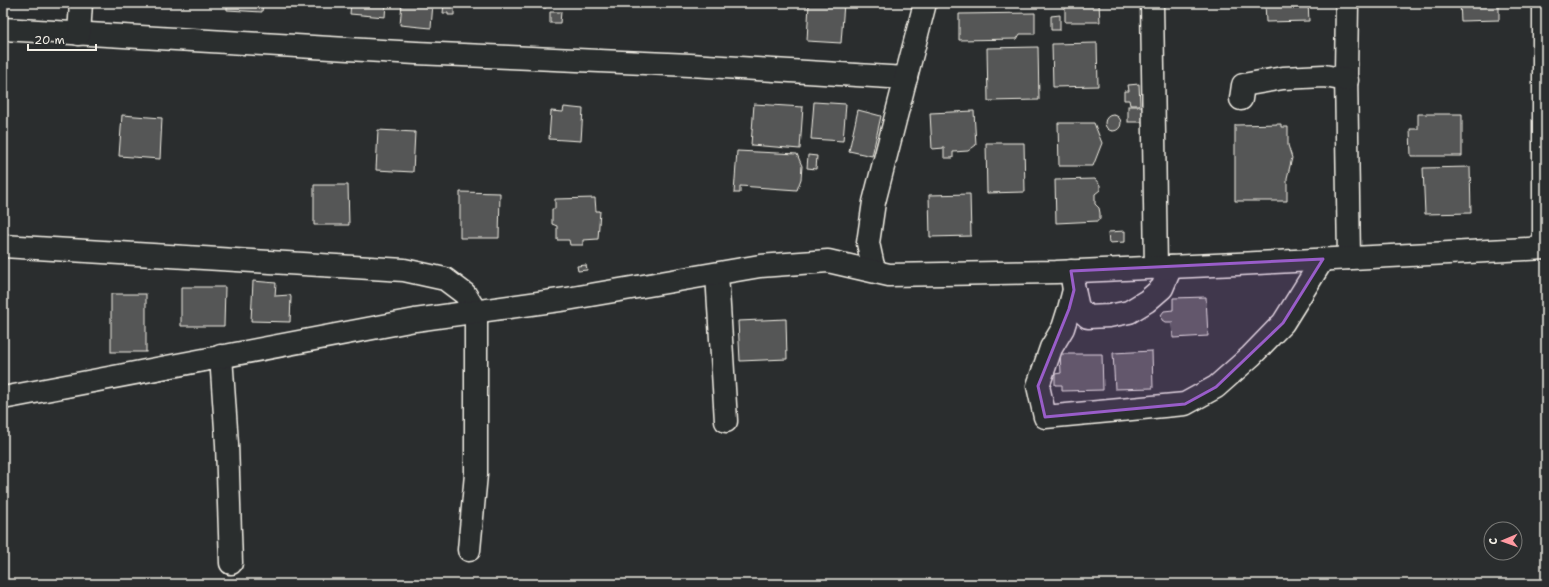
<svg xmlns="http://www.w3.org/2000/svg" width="1549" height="587" font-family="'Shantell Sans',sans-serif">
  <rect width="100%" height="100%" fill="#2a2d2e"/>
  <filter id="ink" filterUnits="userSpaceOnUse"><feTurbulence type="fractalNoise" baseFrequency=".025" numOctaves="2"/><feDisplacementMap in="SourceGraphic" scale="8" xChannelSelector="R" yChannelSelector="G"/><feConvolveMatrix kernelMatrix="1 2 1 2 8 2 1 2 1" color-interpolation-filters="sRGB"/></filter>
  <g filter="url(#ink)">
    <g fill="#555756" stroke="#f4f1e8">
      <rect x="3" y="3" width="7" height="3"/>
      <polygon points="227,3 263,3 262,12 227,10"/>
      <polygon points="351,3 386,3 385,17 350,14"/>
      <polygon points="402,3 433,3 431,28 400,25"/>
      <polygon points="517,3 546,3 546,8 516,5"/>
      <polygon points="809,3 844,3 841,43 807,41"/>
      <polygon points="1065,3 1099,3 1100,22 1065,22"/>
      <polygon points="1265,3 1308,3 1309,21 1266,22"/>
      <polygon points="1460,3 1499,3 1499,20 1461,21"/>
      <polygon points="444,4 454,4 454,15 448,15 448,13 443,13"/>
      <polygon points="550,12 561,12 560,23 550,23"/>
      <polygon points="1035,13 1035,34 1020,34 1017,39 959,40 959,14"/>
      <polygon points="1060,15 1060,30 1051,30 1051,16"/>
      <polygon points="1097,43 1098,86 1053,87 1052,44"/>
      <polygon points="1038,47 1039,100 988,101 987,48"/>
      <polygon points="1139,84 1140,105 1130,105 1129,100 1124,100 1124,91 1129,91 1128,85"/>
      <polygon points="814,102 846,104 843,141 811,139"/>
      <polygon points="754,104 803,107 800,149 751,145"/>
      <rect x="1128" y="106" width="15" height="16"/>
      <polygon points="564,107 583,109 581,141 549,139 551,111 563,112"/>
      <polygon points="858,110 881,116 872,156 849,151"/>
      <polygon points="974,111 976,145 968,151 953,152 953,158 944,158 944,148 932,149 930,113"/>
      <polygon points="1418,114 1462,114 1462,156 1411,156 1410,129 1418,129"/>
      <polygon points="122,115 162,118 160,159 119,156"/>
      <circle cx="1113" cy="123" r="8"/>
      <polygon points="1058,123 1094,123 1102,143 1093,166 1059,166"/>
      <polygon points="1281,124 1281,127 1288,127 1288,145 1292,158 1287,178 1287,201 1235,201 1235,125"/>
      <polygon points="378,130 415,132 413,172 376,170"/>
      <polygon points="986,143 1024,143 1025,192 987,193"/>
      <polygon points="737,151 797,154 802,166 801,179 797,190 740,186 740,193 734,193"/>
      <polygon points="808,155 817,156 816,169 807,168"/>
      <polygon points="1470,167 1471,213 1425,214 1423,168"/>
      <polygon points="1095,179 1100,185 1100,190 1095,194 1095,204 1099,208 1100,213 1100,218 1098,221 1056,223 1055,180"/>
      <polygon points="314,185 348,185 349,225 314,225"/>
      <polygon points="460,192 500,193 499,238 460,238"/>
      <polygon points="970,194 971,236 930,237 929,195"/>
      <polygon points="595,198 596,211 600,211 598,239 583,240 583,245 570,245 569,240 557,240 557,226 552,224 552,209 555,209 555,199"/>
      <polygon points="1125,231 1125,242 1109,243 1108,232"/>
      <polygon points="586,265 587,270 578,271 577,266"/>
      <polygon points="253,281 276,283 275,296 290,295 291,297 290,322 251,321"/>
      <polygon points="181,287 225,287 224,326 181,326"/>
      <rect x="111" y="294" width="35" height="58"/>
      <polygon points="1206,297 1208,336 1173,338 1172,322 1165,322 1162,320 1161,315 1164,311 1173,310 1173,298"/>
      <polygon points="786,319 787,359 740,361 738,321"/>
      <polygon points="1152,351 1153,388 1115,389 1113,353"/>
      <polygon points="1060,354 1102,354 1103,390 1062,391 1062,385 1055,385 1055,374 1061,373"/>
    </g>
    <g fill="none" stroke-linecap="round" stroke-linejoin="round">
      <defs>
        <g id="minor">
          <polyline points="1152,3 1156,268"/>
          <polyline points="1347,3 1346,74 1349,258"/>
          <polyline points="3,29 416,53 690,65 906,78"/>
          <polyline points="79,34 81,3"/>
          <polyline points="1241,99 1243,85 1283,78 1324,76 1347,80"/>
          <polyline points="3,246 404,270 445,279 465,294 476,312 476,474 469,550"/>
          <polyline points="1544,248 1544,3"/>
          <polyline points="1071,271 1074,290 1069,309 1063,328 1051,348 1038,386 1045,417 1185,404 1216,387 1251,356 1283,323 1323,259"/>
          <polyline points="878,272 873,266 868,243 874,202 925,3"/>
          <polyline points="717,274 726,421"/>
          <polyline points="1074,290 1078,308 1088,317 1109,316 1129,312 1147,301 1162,288 1171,267"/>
          <polyline points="221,356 227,444 231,563"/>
          <polyline points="3,398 415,320 567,299 760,266 828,261 889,275 1056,272 1237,264 1546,248"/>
        </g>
      </defs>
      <use href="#minor" stroke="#f4f1e8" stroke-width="25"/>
      <use href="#minor" stroke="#2a2d2e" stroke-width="22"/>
    </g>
  </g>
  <path fill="#995dc9" fill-opacity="0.2" stroke="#995dc9" stroke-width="3" stroke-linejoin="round" d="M 1323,259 L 1283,323 L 1216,387 L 1185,404 L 1045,417 L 1038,386 L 1069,309 L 1074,290 L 1071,271 Z"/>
  <rect width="1549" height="587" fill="none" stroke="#2a2d2e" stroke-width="16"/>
  <rect x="8" y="8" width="1533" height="571" fill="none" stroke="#f4f1e8" stroke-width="1.5" filter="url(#ink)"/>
  <g transform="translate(1503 541) rotate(268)"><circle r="19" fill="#2a2d2e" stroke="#7b7b78"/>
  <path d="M0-3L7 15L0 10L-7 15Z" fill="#ff9aa2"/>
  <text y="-6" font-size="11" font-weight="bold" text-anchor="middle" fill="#f4f1e8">С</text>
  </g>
  <path d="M28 44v6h68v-6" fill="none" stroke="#f4f1e8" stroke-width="2"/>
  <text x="34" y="44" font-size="12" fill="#f4f1e8" stroke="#2a2d2e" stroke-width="3" paint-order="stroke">20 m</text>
</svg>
